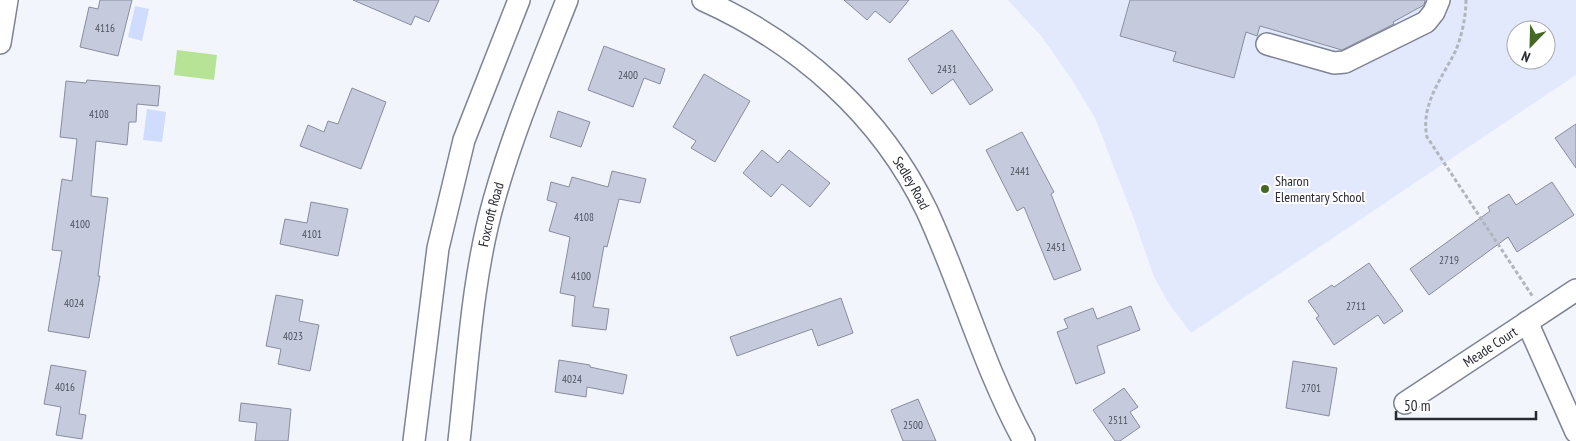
<svg xmlns="http://www.w3.org/2000/svg" width="1576" height="441" font-family="'PT Sans Narrow',sans-serif">
  <rect width="100%" height="100%" fill="#f3f5fd"/>
  <path fill="#e2e9fd" fill-rule="evenodd" d="M 1008,0 L 1576,0 L 1576,75 L 1191,333 L 1169,304 L 1154,277 L 1134,219 L 1095,118 L 1072,80 L 1042,37 ZM 1516,30 L 1546,30 L 1546,60 L 1516,60 Z"/>
  <polygon fill="#b6e395" points="177,50 217,55 214,80 174,75"/>
  <g fill="#d0dcfe">
    <polygon points="135,6 149,9 142,41 128,37"/>
    <polygon points="147,109 166,112 162,142 143,140"/>
  </g>
  <g fill="#c5cbdd" stroke="#888d9e">
    <polygon points="100,0 132,0 118,56 80,47 89,7 98,9"/>
    <polygon points="353,0 439,0 429,22 415,16 411,25"/>
    <polygon points="844,0 909,0 890,23 875,11 867,20"/>
    <polygon points="1130,0 1425,0 1424,5 1393,22 1394,24 1342,50 1260,26 1257,36 1246,32 1234,78 1173,61 1176,52 1120,36"/>
    <polygon points="952,30 993,90 970,105 953,79 932,94 908,59"/>
    <polygon points="604,46 665,69 660,84 644,78 633,107 588,90"/>
    <polygon points="704,74 750,101 715,162 691,148 696,141 673,127"/>
    <polygon points="87,80 160,86 158,106 137,104 136,122 129,122 127,145 96,141 91,196 108,198 98,276 100,276 89,338 48,331 62,251 52,250 62,179 72,181 77,139 60,137 66,81 86,83"/>
    <polygon points="352,88 386,102 361,169 300,146 308,125 324,132 328,121 338,124"/>
    <polygon points="558,111 590,122 581,147 550,137"/>
    <polygon points="1576,124 1576,168 1555,138"/>
    <polygon points="1022,132 1054,192 1051,194 1081,270 1054,280 1024,207 1017,211 986,150"/>
    <polygon points="762,150 778,163 789,150 830,183 810,207 782,184 771,197 743,173"/>
    <polygon points="612,171 646,179 640,203 619,199 607,247 604,246 593,307 609,309 606,330 572,326 575,296 560,293 570,237 549,231 557,203 547,200 551,182 569,187 572,177 608,187"/>
    <polygon points="1552,182 1574,215 1517,252 1508,237 1429,295 1410,269 1490,211 1488,207 1509,194 1516,205"/>
    <polygon points="311,202 348,209 338,256 280,244 285,219 307,223"/>
    <polygon points="1369,263 1403,311 1384,324 1378,315 1334,345 1316,318 1319,316 1308,301 1332,285 1334,287"/>
    <polygon points="276,295 303,300 299,321 319,325 310,371 278,364 281,349 266,346"/>
    <polygon points="841,298 853,333 818,346 812,329 737,356 730,337"/>
    <polygon points="1131,306 1140,330 1097,346 1105,373 1076,384 1057,332 1068,328 1064,319 1093,308 1097,319"/>
    <polygon points="559,360 590,365 590,367 627,375 623,394 587,387 586,397 555,392"/>
    <polygon points="1293,361 1337,368 1329,416 1286,408"/>
    <polygon points="51,365 86,371 79,414 86,415 82,439 56,435 61,407 44,404"/>
    <polygon points="1124,388 1138,407 1130,412 1140,427 1120,441 1115,441 1093,410"/>
    <polygon points="918,399 936,441 903,441 891,410"/>
    <polygon points="241,403 291,409 288,441 255,441 257,423 239,421"/>
  </g>
  <g fill="none" stroke-linecap="round" stroke-linejoin="round">
    <defs>
      <g id="minor">
        <path id="s1" d="M 703,0 C 799,43 881,115 927,211 C 962,287 984,368 1024,441"/>
        <polyline points="0,43 7,0"/>
        <polyline points="1267,44 1334,63 1345,62 1426,22 1434,12 1439,0"/>
        <polyline points="1527,322 1576,432"/>
        <path id="s2" d="M 1405,403 L 1576,290"/>
        <polyline points="414,441 438,248 464,140 519,0"/>
        <path id="s3" d="M 459,441 C 468,361 472,278 494,200 C 513,132 541,66 567,0"/>
      </g>
    </defs>
    <use href="#minor" stroke="#7e8494" stroke-width="24"/>
    <path stroke="#b3b5bd" stroke-width="3" stroke-dasharray="4 2.5" stroke-linecap="butt" d="M 1466,0 C 1466,16 1462,35 1456,50 C 1443,77 1420,104 1427,137 L 1533,297"/>
    <use href="#minor" stroke="#fff" stroke-width="21"/>
  </g>
  <circle fill="#446923" stroke="#fff" stroke-width="2" cx="1265" cy="189" r="5"/>
  <g text-anchor="middle" stroke-width="4" stroke-linejoin="round" paint-order="stroke">
    <g font-size="11" fill="#4f525c">
      <text x="105" y="32">4116</text>
      <text x="947" y="73">2431</text>
      <text x="628" y="79">2400</text>
      <text x="99" y="118">4108</text>
      <text x="1020" y="175">2441</text>
      <text x="584" y="221">4108</text>
      <text x="80" y="228">4100</text>
      <text x="312" y="238">4101</text>
      <text x="1056" y="251">2451</text>
      <text x="1449" y="264">2719</text>
      <text x="581" y="280">4100</text>
      <text x="74" y="307">4024</text>
      <text x="1356" y="310">2711</text>
      <text x="293" y="340">4023</text>
      <text x="572" y="383">4024</text>
      <text x="65" y="391">4016</text>
      <text x="1311" y="392">2701</text>
      <text x="1118" y="424">2511</text>
      <text x="913" y="429">2500</text>
    </g>
    <g font-size="14" fill="#282a31" stroke="#fff" text-anchor="start">
      <text x="1275" y="186">Sharon<tspan x="1275" dy="16">Elementary School</tspan></text>
    </g>
    <g font-size="14" fill="#282a31" stroke="#fff">
      <text dy="5" stroke="none"><textPath href="#s1" startOffset="282">Sedley Road</textPath></text>
      <text dy="5" stroke="none"><textPath href="#s3" startOffset="229">Foxcroft Road</textPath></text>
      <text dy="5" stroke="none"><textPath href="#s2" startOffset="102">Meade Court</textPath></text>
    </g>
  </g>
  <g transform="translate(1531 45) rotate(203)"><circle r="24" fill="#ffffff" stroke="#a9aaad"/>
  <path d="M0-4L9 19L0 12L-9 19Z" fill="#446923"/>
  <text y="-8" font-size="14" font-weight="bold" text-anchor="middle" fill="#282a31">N</text>
  </g>
  <path d="M1396 411v8h140v-8" fill="none" stroke="#282a31" stroke-width="2.5"/>
  <text x="1404" y="411" font-size="15" fill="#282a31" stroke="#ffffff" stroke-width="4" paint-order="stroke">50 m</text>
</svg>
